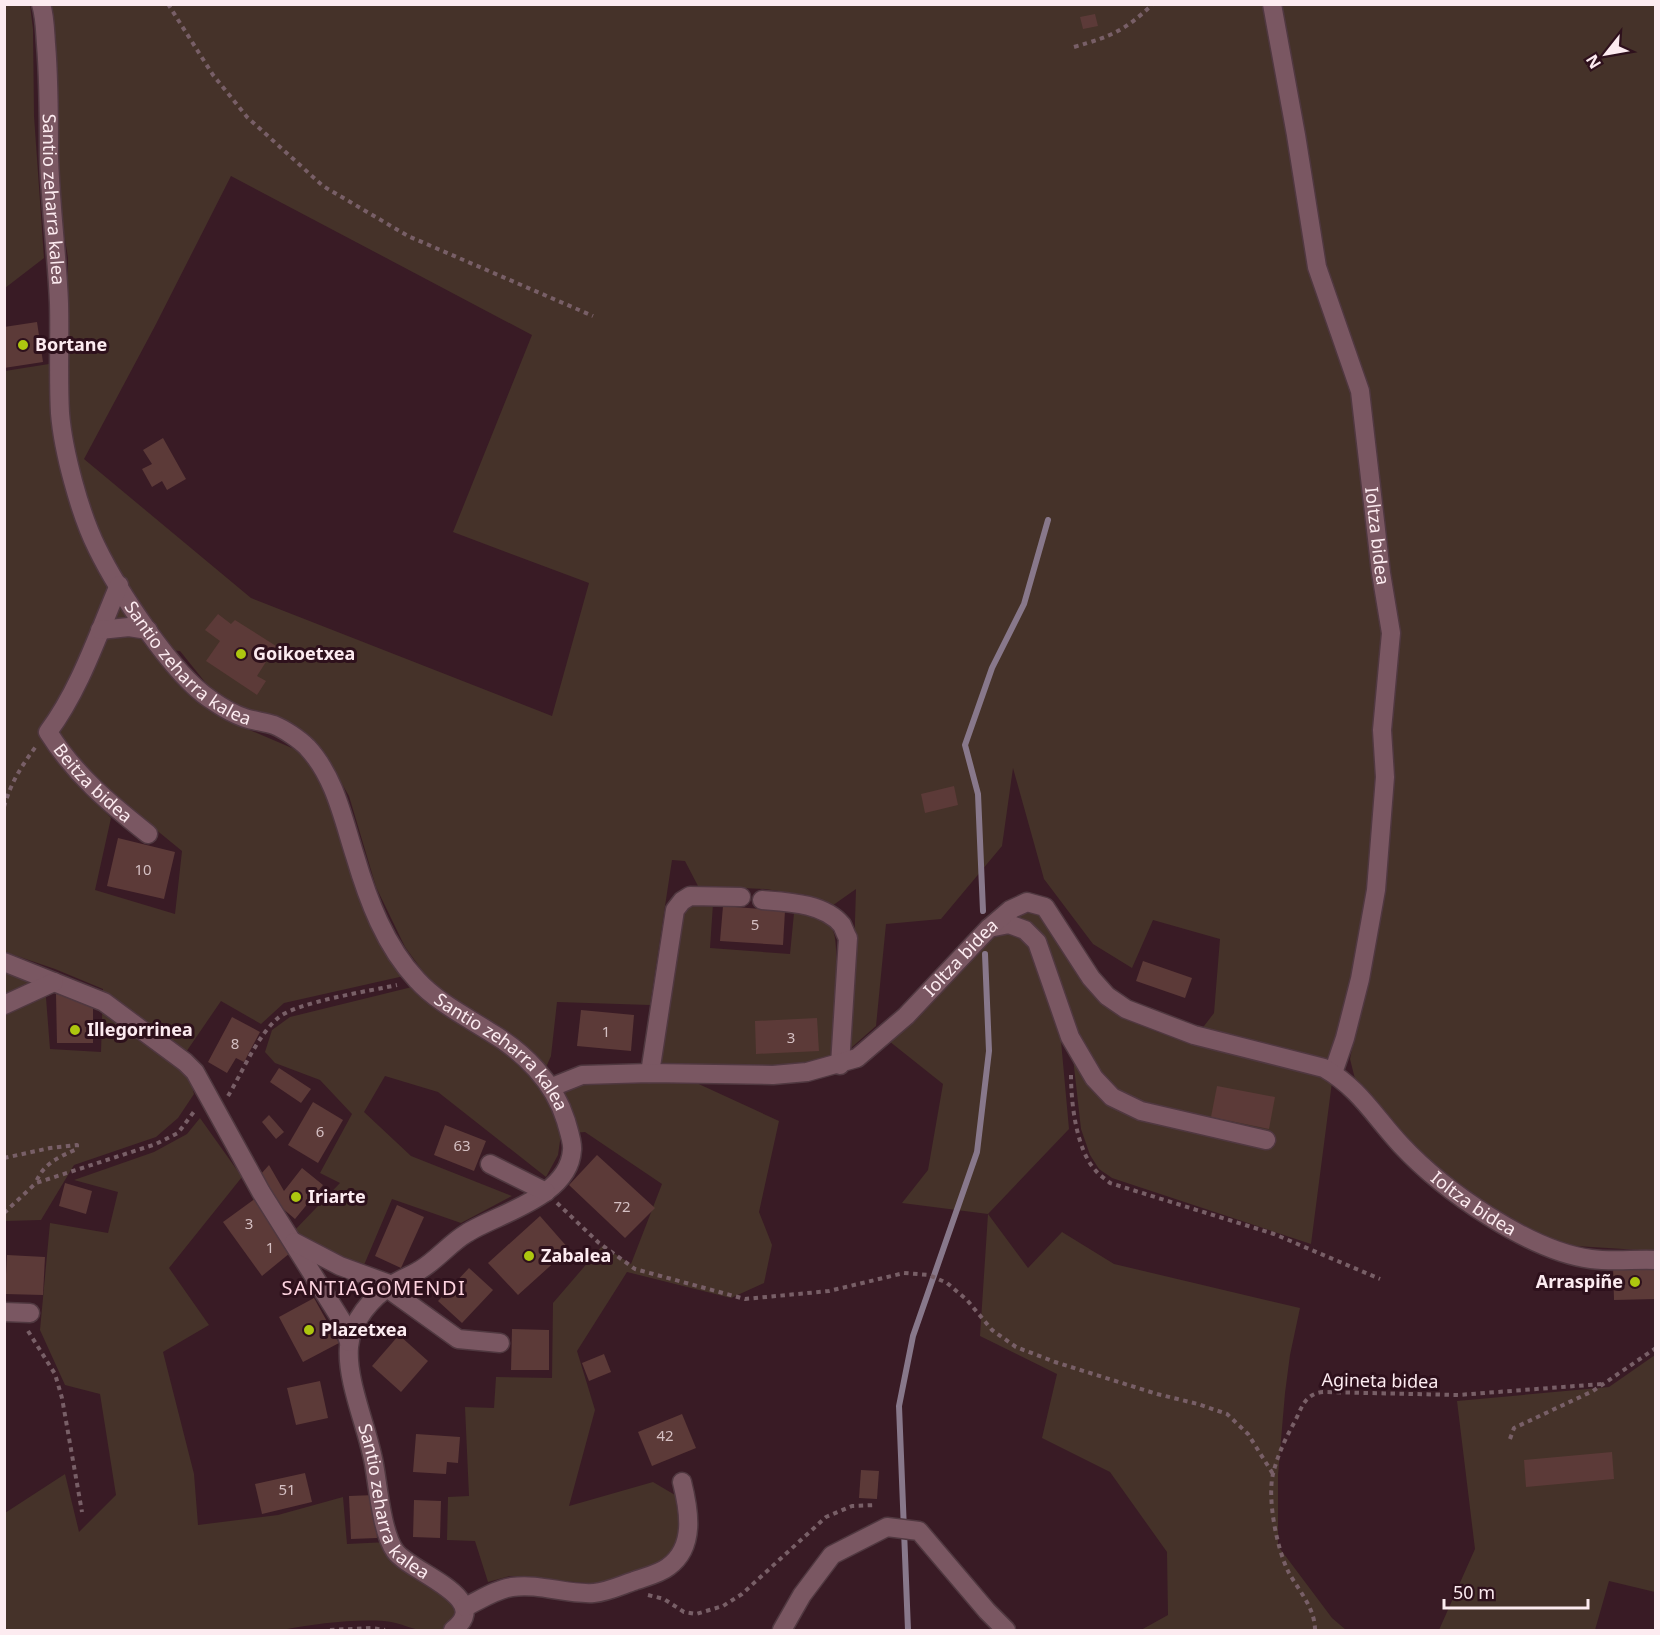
<svg xmlns="http://www.w3.org/2000/svg" width="1660" height="1635" font-family="'Noto Sans',sans-serif">
  <rect width="100%" height="100%" fill="#391b25"/>
  <g fill="#453229" fill-rule="evenodd">
    <polygon points="5,4 30,5 33,29 34,116 44,258 5,288"/>
    <path d="M 49,5 L 1264,5 L 1354,391 L 1386,637 L 1371,893 L 1338,1047 L 1324,1061 L 1201,1030 L 1214,1013 L 1220,939 L 1153,920 L 1132,968 L 1093,944 L 1044,879 L 1013,768 L 1002,846 L 941,919 L 886,924 L 876,1026 L 851,1048 L 856,889 L 829,908 L 807,895 L 765,889 L 698,886 L 685,861 L 672,860 L 650,1005 L 557,1002 L 551,1056 L 539,1083 L 551,1102 L 576,1085 L 690,1080 L 779,1121 L 759,1212 L 772,1245 L 764,1283 L 731,1298 L 627,1272 L 577,1351 L 595,1410 L 569,1506 L 653,1482 L 675,1495 L 680,1530 L 677,1545 L 668,1558 L 649,1568 L 597,1584 L 510,1576 L 488,1582 L 475,1541 L 447,1540 L 448,1497 L 469,1496 L 465,1407 L 494,1408 L 496,1377 L 552,1378 L 553,1303 L 602,1246 L 631,1264 L 662,1184 L 585,1132 L 561,1134 L 558,1155 L 546,1177 L 438,1092 L 385,1076 L 364,1112 L 411,1156 L 512,1196 L 461,1223 L 392,1199 L 364,1265 L 341,1258 L 293,1232 L 340,1183 L 320,1173 L 352,1114 L 320,1080 L 275,1063 L 265,1052 L 272,1030 L 290,1017 L 416,986 L 424,973 L 405,947 L 376,887 L 349,796 L 329,762 L 270,715 L 240,708 L 213,692 L 180,651 L 153,649 L 183,686 L 204,707 L 231,722 L 299,751 L 319,775 L 350,856 L 359,897 L 382,945 L 404,976 L 284,1003 L 261,1024 L 221,1001 L 184,1055 L 194,1094 L 178,1118 L 156,1137 L 74,1165 L 41,1220 L 5,1221 L 4,969 L 45,985 L 50,1049 L 101,1052 L 103,989 L 55,969 L 5,952 L 5,371 L 49,364 L 52,419 L 68,402 L 68,258 L 56,184 ZM 231,176 L 532,335 L 453,532 L 589,583 L 552,716 L 251,598 L 84,459 L 155,326 ZM 70,773 L 116,797 L 182,851 L 175,914 L 95,890 L 111,818 Z"/>
    <polygon points="1278,5 1655,5 1655,1251 1560,1245 1474,1197 1416,1150 1355,1079 1350,1059 1387,875 1390,770 1388,728 1397,630 1365,382 1322,265"/>
    <path d="M 713,904 L 710,948 L 790,954 L 794,913 C 807,916 824,917 832,929 C 842,942 832,1038 830,1059 L 785,1067 L 657,1067 L 683,910 L 694,906 Z"/>
    <polygon points="1025,910 1037,912 1123,1015 1157,1032 1305,1070 1332,1082 1311,1244 1112,1178 1099,1169 1090,1155 1081,1129 1073,1058 1041,942 1012,918"/>
    <polygon points="1004,933 1017,934 1027,943 1036,958 1060,1030 1069,1129 988,1214 1028,1268 1062,1232 1114,1264 1300,1308 1290,1355 1285,1393 1278,1475 1278,1546 1332,1618 1346,1630 1141,1630 1168,1615 1167,1552 1110,1472 1042,1438 1057,1374 980,1336 988,1214 902,1203 928,1170 943,1084 889,1041 991,939"/>
    <path d="M 200,1118 L 242,1177 L 169,1268 L 209,1325 L 163,1352 L 194,1474 L 198,1525 L 278,1515 L 343,1497 L 347,1544 L 388,1542 L 459,1608 C 455,1618 450,1628 439,1630 C 419,1635 403,1622 384,1621 C 350,1619 315,1624 282,1630 L 5,1630 L 5,1513 L 65,1474 L 79,1532 L 116,1495 L 100,1394 L 65,1385 L 40,1330 L 50,1223 L 108,1233 L 118,1192 L 74,1180 L 154,1152 L 187,1134 Z"/>
    <polygon points="1655,1355 1655,1592 1609,1581 1595,1630 1439,1630 1475,1549 1457,1401 1609,1387"/>
  </g>
  <g fill="none" stroke-linecap="round" stroke-linejoin="round">
    <g stroke="#88788b" stroke-width="6">
      <polyline points="983,911 978,794 965,745 992,668 1024,604 1048,520"/>
      <polyline points="908,1630 899,1406 913,1336 977,1152 989,1051 985,954"/>
    </g>
  </g>
  <g fill="#5c3a38">
    <polygon points="1095,14 1098,26 1083,29 1080,17"/>
    <polygon points="37,322 43,362 4,368 4,327"/>
    <polygon points="163,438 186,479 167,490 162,481 152,487 142,469 152,464 143,450"/>
    <polygon points="218,614 231,624 235,620 276,646 257,676 266,681 257,695 206,661 220,641 205,630"/>
    <polygon points="954,786 958,805 925,813 921,794"/>
    <polygon points="118,838 175,852 164,899 107,886"/>
    <polygon points="723,906 785,911 783,945 720,941"/>
    <polygon points="1143,961 1192,978 1185,998 1136,981"/>
    <polygon points="56,994 93,1002 93,1043 57,1043"/>
    <polygon points="581,1010 634,1015 631,1051 577,1046"/>
    <polygon points="232,1017 260,1032 244,1062 236,1058 227,1073 208,1062"/>
    <polygon points="817,1018 819,1051 756,1054 755,1021"/>
    <polygon points="279,1068 311,1089 301,1103 270,1082"/>
    <polygon points="1217,1086 1275,1097 1269,1129 1211,1117"/>
    <polygon points="313,1102 343,1120 318,1163 288,1145"/>
    <polygon points="269,1115 284,1132 276,1139 262,1122"/>
    <polygon points="445,1125 486,1141 474,1171 434,1155"/>
    <polygon points="597,1155 655,1208 625,1238 569,1185"/>
    <polygon points="269,1165 284,1191 302,1168 323,1185 295,1219 275,1202 261,1174"/>
    <polygon points="65,1183 92,1191 86,1214 59,1206"/>
    <polygon points="256,1198 290,1253 262,1276 223,1222"/>
    <polygon points="397,1205 424,1217 401,1268 375,1256"/>
    <polygon points="540,1216 569,1249 518,1295 488,1263"/>
    <polygon points="7,1255 45,1257 43,1295 5,1294"/>
    <polygon points="1656,1264 1656,1299 1614,1300 1613,1265"/>
    <polygon points="469,1268 493,1290 462,1323 438,1301"/>
    <polygon points="314,1298 339,1343 303,1362 279,1317"/>
    <polygon points="512,1329 549,1330 549,1370 511,1370"/>
    <polygon points="399,1335 428,1361 401,1392 372,1366"/>
    <polygon points="604,1354 611,1372 589,1381 582,1363"/>
    <polygon points="320,1381 328,1418 296,1425 287,1388"/>
    <polygon points="682,1414 696,1448 652,1466 638,1432"/>
    <polygon points="416,1434 460,1437 458,1463 447,1462 446,1474 413,1472"/>
    <polygon points="1612,1452 1614,1479 1526,1487 1524,1460"/>
    <polygon points="861,1470 879,1471 877,1499 859,1498"/>
    <polygon points="305,1473 312,1502 262,1514 255,1484"/>
    <polygon points="375,1495 377,1538 351,1539 349,1496"/>
    <polygon points="414,1500 441,1501 440,1538 413,1537"/>
  </g>
  <g fill="none" stroke-linecap="round" stroke-linejoin="round">
    <defs>
      <g id="minor">
        <path id="s1" d="M 41,4 C 45,17 45,30 46,44 C 49,80 49,117 49,154 C 50,204 57,253 59,303 C 60,340 58,377 60,413 C 63,451 80,514 97,548 C 117,589 172,674 210,699 C 220,706 233,714 245,718 C 254,721 265,722 274,725 C 284,729 299,739 307,747 C 335,777 343,819 355,856 C 368,900 385,946 417,980 C 437,1002 465,1016 490,1032 C 524,1052 554,1082 566,1121 C 568,1129 573,1142 572,1150 C 569,1197 499,1213 467,1233 C 450,1243 437,1260 420,1270 C 412,1275 402,1279 393,1284 C 372,1297 351,1321 349,1347 C 346,1381 368,1429 374,1464 C 378,1486 382,1533 395,1551 C 411,1573 495,1598 453,1630"/>
        <path id="s2" d="M 1272,4 L 1296,135 L 1317,267 L 1360,391 L 1381,573 L 1391,633 L 1382,730 L 1385,777 L 1376,890 L 1360,979 L 1345,1038 L 1333,1073"/>
        <path id="s3" d="M 119,585 C 98,634 80,689 48,732 C 75,775 109,803 148,834"/>
        <polyline points="100,630 129,627 148,630"/>
        <path d="M 762,900 C 787,902 824,903 842,925 C 844,929 846,935 848,938 L 840,1065"/>
        <polyline points="989,928 1009,924 1025,930 1037,942 1070,1037 1094,1078 1112,1097 1141,1111 1266,1140"/>
        <polyline points="4,962 104,1002 185,1062 195,1072 261,1192 342,1321 349,1342"/>
        <polyline points="4,1005 54,982"/>
        <polyline points="650,1073 675,910 682,901 690,896 741,897"/>
        <path id="s4" d="M 552,1087 L 582,1075 L 650,1073 L 773,1075 L 807,1072 L 857,1058 L 906,1016 L 989,928 L 1010,910 L 1027,902 L 1045,907 L 1091,978 L 1107,996 L 1126,1009 L 1194,1035 L 1324,1068 C 1360,1089 1374,1116 1401,1145 C 1443,1190 1529,1251 1591,1259 C 1612,1262 1635,1259 1656,1260"/>
        <polyline points="490,1164 546,1192"/>
        <polyline points="294,1242 340,1266 392,1285"/>
        <polyline points="387,1288 458,1339 500,1343"/>
        <polyline points="4,1312 30,1313"/>
        <path d="M 465,1607 C 480,1600 497,1589 512,1587 C 540,1583 567,1595 594,1593 C 607,1592 622,1585 634,1581 C 645,1577 659,1574 668,1567 C 696,1547 689,1510 682,1482"/>
        <polyline points="782,1630 802,1595 832,1555 887,1527 919,1531 987,1611 1006,1630"/>
      </g>
    </defs>
    <use href="#minor" stroke="#503840" stroke-width="21"/>
    <g stroke="#785f67" stroke-width="4" stroke-dasharray="4.5 4.5" stroke-linecap="butt">
      <polyline points="168,4 213,75 247,117 323,186 408,236 593,316"/>
      <path d="M 1074,47 C 1112,36 1124,31 1153,4"/>
      <path d="M 4,807 C 11,782 22,765 37,745"/>
      <path d="M 1071,1075 C 1071,1102 1076,1150 1096,1171 C 1100,1176 1106,1179 1110,1183 L 1274,1234 L 1380,1279"/>
      <path d="M 228,1096 C 242,1073 257,1036 278,1018 C 296,1002 370,991 397,985"/>
      <path d="M 4,1158 L 50,1148 L 77,1145 L 77,1149 C 59,1157 44,1163 36,1182"/>
      <polyline points="557,1203 599,1243 635,1269 745,1299 829,1291 904,1273 929,1275 947,1283 967,1300 992,1330 1016,1347 1055,1362 1157,1394 1198,1404 1227,1414 1248,1434 1273,1474"/>
      <polyline points="4,1213 36,1183 156,1144 178,1133 196,1109"/>
      <polyline points="28,1331 55,1374 62,1398 82,1512"/>
      <polyline points="1510,1439 1514,1428 1593,1391 1656,1348"/>
      <polyline points="648,1595 664,1599 684,1612 696,1614 723,1606 742,1594 826,1517 852,1506 876,1505"/>
      <polyline points="330,1630 372,1628 385,1630"/>
      <path d="M 1315,1630 C 1315,1608 1299,1591 1289,1573 C 1277,1550 1267,1499 1273,1474 C 1277,1457 1285,1439 1294,1423 C 1302,1408 1304,1394 1323,1392 L 1458,1395 L 1602,1384"/>
    </g>
    <use href="#minor" stroke="#7a5762" stroke-width="18"/>
  </g>
  <g fill="#adc60f" stroke="#2e111c" stroke-width="2">
    <circle cx="23" cy="345" r="6"/>
    <circle cx="241" cy="654" r="6"/>
    <circle cx="75" cy="1030" r="6"/>
    <circle cx="296" cy="1197" r="6"/>
    <circle cx="529" cy="1256" r="6"/>
    <circle cx="1635" cy="1282" r="6"/>
    <circle cx="309" cy="1330" r="6"/>
  </g>
  <g text-anchor="middle" stroke-width="6" stroke-linejoin="round" paint-order="stroke">
    <g font-size="15" fill="#d4bfc2">
      <text x="143" y="875">10</text>
      <text x="755" y="930">5</text>
      <text x="606" y="1037">1</text>
      <text x="791" y="1043">3</text>
      <text x="235" y="1049">8</text>
      <text x="320" y="1137">6</text>
      <text x="462" y="1151">63</text>
      <text x="622" y="1212">72</text>
      <text x="249" y="1229">3</text>
      <text x="270" y="1253">1</text>
      <text x="665" y="1441">42</text>
      <text x="287" y="1495">51</text>
    </g>
    <g font-size="18" fill="#fcebf0" stroke="#2e111c">
      <text dy="6" stroke="none"><textPath href="#s1" startOffset="196">Santio zeharra kalea</textPath></text>
      <text dy="6" stroke="none"><textPath href="#s2" startOffset="544">Ioltza bidea</textPath></text>
      <text dy="6" stroke="none"><textPath href="#s1" startOffset="700">Santio zeharra kalea</textPath></text>
      <text dy="6" stroke="none"><textPath href="#s3" startOffset="232">Beitza bidea</textPath></text>
      <text dy="6" stroke="none"><textPath href="#s4" startOffset="454">Ioltza bidea</textPath></text>
      <text dy="6" stroke="none"><textPath href="#s1" startOffset="1222">Santio zeharra kalea</textPath></text>
      <text dy="6" stroke="none"><textPath href="#s4" startOffset="1102">Ioltza bidea</textPath></text>
      <text transform="translate(1380 1381) rotate(1)" y="6">Agineta bidea</text>
      <text dy="6" stroke="none"><textPath href="#s1" startOffset="1824">Santio zeharra kalea</textPath></text>
    </g>
    <g font-size="18" font-weight="bold" fill="#fcebf0" stroke="#2e111c" text-anchor="start">
      <text x="35" y="351">Bortane</text>
      <text x="253" y="660">Goikoetxea</text>
      <text x="87" y="1036">Illegorrinea</text>
      <text x="308" y="1203">Iriarte</text>
      <text x="541" y="1262">Zabalea</text>
      <text x="1623" y="1288" text-anchor="end">Arraspiñe</text>
      <text x="321" y="1336">Plazetxea</text>
    </g>
    <g font-size="20" letter-spacing="1.5" fill="#ffd5e1" stroke="#2e111c">
      <text x="374" y="1295">SANTIAGOMENDI</text>
    </g>
  </g>
  <rect width="1660" height="1635" fill="none" stroke="#fcebf0" stroke-width="12"/>
  <g transform="translate(1606 54) rotate(239)" stroke="#2e111c" stroke-width="4.5" paint-order="stroke">
  <path d="M0-4.5L10 22L0 15L-10 22Z" fill="#fcebf0"/>
  <text y="-9" font-size="16" font-weight="bold" text-anchor="middle" fill="#fcebf0">N</text>
  </g>
  <path d="M1444 1599v9h144v-9" fill="none" stroke="#fcebf0" stroke-width="3"/>
  <text x="1453" y="1599" font-size="18" fill="#fcebf0" stroke="#2e111c" stroke-width="4.5" paint-order="stroke">50 m</text>
</svg>
